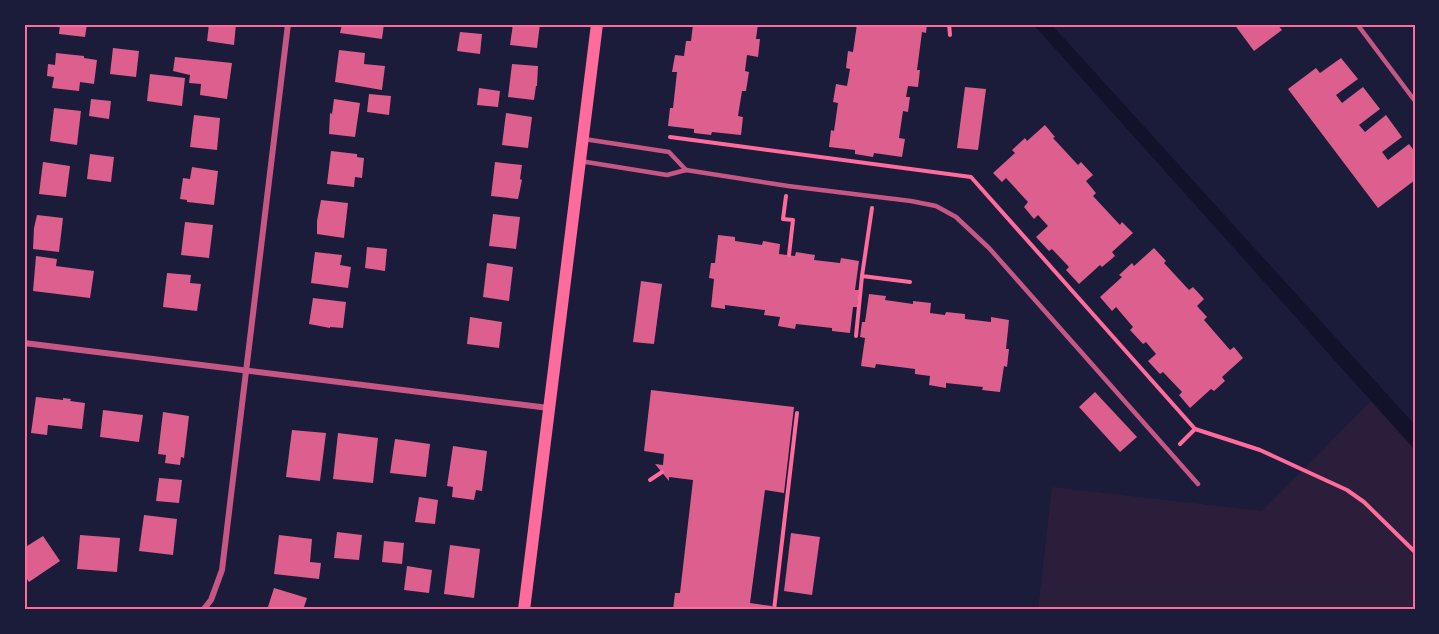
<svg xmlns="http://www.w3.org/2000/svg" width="1439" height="634" font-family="'Titillium Web',sans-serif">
  <rect width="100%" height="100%" fill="#1b1b3a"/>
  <polygon fill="#2a1e3b" points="1380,392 1415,431 1415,610 1038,610 1052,487 1262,511"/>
  <polygon fill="#12122b" points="1033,24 1051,24 1415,425 1415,450"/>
  <g fill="#dd5f8e">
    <polygon points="60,24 87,24 85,37 59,34"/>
    <polygon points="209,24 236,24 234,45 207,41"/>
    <polygon points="342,24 384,24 382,39 340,33"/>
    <polygon points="513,24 540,24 537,48 510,45"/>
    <polygon points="693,24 758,24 756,39 760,39 758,57 747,55 745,71 749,72 746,91 742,91 738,116 743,117 741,135 712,132 711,135 694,133 694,129 668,126 670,108 673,108 677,72 672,72 675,55 684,56 686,41 691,41"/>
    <polygon points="857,24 927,24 926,33 922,32 917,70 920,70 918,87 908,86 906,97 910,97 908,112 903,111 899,138 905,139 902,157 874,153 873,157 855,154 855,150 829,147 831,130 834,131 838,103 833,102 836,84 847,86 850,69 846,68 848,51 853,52"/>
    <polygon points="1234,24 1277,24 1282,30 1254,51"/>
    <polygon points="460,32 482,34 480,54 457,51"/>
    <polygon points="113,48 139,51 136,77 110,74"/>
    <polygon points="339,50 365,53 364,64 385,66 382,90 335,82"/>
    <polygon points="56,53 84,56 84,58 97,60 94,84 80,82 79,91 52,88 54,77 47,76 48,64 55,65"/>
    <polygon points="175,57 232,63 227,99 200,95 201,84 189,83 190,75 173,71"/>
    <polygon points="1341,58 1358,79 1336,95 1342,103 1363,87 1380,109 1359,125 1365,132 1386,115 1402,137 1382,152 1388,160 1409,144 1415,152 1415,180 1378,208 1288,89 1316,68 1320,73"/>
    <polygon points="512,64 538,66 537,86 536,86 534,100 508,97"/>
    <polygon points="150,74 185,78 182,106 147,101"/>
    <polygon points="965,87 986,89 978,150 957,148"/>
    <polygon points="479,88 500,91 498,107 477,105"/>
    <polygon points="369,94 391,96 389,115 367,112"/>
    <polygon points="91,99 111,101 109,119 89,116"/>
    <polygon points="334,99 360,103 355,137 329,134 330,113 332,114"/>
    <polygon points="54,108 81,111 77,145 50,141"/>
    <polygon points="506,113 532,117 528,148 502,145"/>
    <polygon points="194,115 220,118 217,150 190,147"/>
    <polygon points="1045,125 1055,137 1053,138 1078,165 1081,162 1093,175 1086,181 1096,193 1093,196 1120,225 1122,222 1133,233 1112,252 1115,256 1102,267 1100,265 1079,284 1066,270 1069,267 1052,249 1049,251 1036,237 1048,226 1038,215 1034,219 1024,207 1028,202 1006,178 1002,182 993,173 1015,153 1012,150 1025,138 1027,141"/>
    <polygon points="331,151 357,154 357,157 364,158 362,178 355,177 354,187 327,184"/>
    <polygon points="90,154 114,157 111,182 87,179"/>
    <polygon points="43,162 70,166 66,197 39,194"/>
    <polygon points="495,162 522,165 520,179 522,180 518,199 491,196"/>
    <polygon points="192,167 218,171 214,205 187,202 187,200 180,199 183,178 190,179"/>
    <polygon points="321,200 348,203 344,238 317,234 317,221"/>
    <polygon points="493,214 520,217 516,249 489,246"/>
    <polygon points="37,215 63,218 59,252 33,249 34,228"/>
    <polygon points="185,222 213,225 209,258 181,255"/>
    <polygon points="718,235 735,237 735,241 762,245 763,241 780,244 779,254 795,256 796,252 815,255 814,260 840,263 841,258 859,261 855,290 859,290 857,307 853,307 850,333 832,331 832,328 796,324 795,329 778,326 780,317 764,315 765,310 725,305 725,309 711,307 714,279 709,278 711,263 715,263"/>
    <polygon points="367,247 387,249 385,271 365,268"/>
    <polygon points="1154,248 1166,261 1164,263 1189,290 1193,287 1204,299 1197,306 1207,317 1204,320 1230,350 1234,347 1243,358 1222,377 1225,381 1214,391 1211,389 1190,408 1179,395 1182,392 1163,372 1160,374 1148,361 1156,354 1146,342 1143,344 1130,330 1133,327 1116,307 1112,311 1100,297 1122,277 1119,275 1132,263 1134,266"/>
    <polygon points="315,252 342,255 340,265 351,267 348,288 311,283"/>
    <polygon points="36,256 57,259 56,266 94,271 90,298 33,291"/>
    <polygon points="487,263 513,267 509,301 483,297"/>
    <polygon points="167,273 191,275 190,283 201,284 197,311 163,307"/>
    <polygon points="641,281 662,284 654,344 633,342"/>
    <polygon points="869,294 886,296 885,300 913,304 913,301 931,303 930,313 945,315 946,312 965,314 965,319 991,322 991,317 1009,320 1006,349 1009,349 1007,367 1004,366 1000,392 982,390 983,387 946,383 946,388 929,385 930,376 915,374 915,369 876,364 875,368 861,366 865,338 860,337 862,322 865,322"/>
    <polygon points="313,298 346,302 343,328 330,327 330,328 309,324"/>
    <polygon points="470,317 502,322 499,348 467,344"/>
    <polygon points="651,390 794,407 784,493 765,490 750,603 772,606 771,610 673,610 675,593 680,593 693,480 669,477 669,481 655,464 663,465 664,454 644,451"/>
    <polygon points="1095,392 1137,437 1120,452 1079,407"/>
    <polygon points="36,397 63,400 63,398 71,399 70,401 85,403 82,429 48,425 47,435 31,433"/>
    <polygon points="103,410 143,415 139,442 100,437"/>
    <polygon points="163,412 189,416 184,458 181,457 180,465 165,463 166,455 158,454"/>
    <polygon points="292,430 326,433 320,481 286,477"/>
    <polygon points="338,433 378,438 373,483 333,479"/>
    <polygon points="395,439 430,444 426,477 390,473"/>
    <polygon points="453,446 487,451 482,491 476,490 474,500 452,497 453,487 447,486"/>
    <polygon points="159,478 182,480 179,503 156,501"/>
    <polygon points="419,497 438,500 435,524 415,522"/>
    <polygon points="144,515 177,519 173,555 139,551"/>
    <polygon points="337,532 362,535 359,560 334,558"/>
    <polygon points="791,533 820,537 812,595 784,591"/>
    <polygon points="80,535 120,538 117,572 77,569"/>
    <polygon points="279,535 312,539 310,562 321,563 319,579 274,574"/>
    <polygon points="43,536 60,561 29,582 24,575 24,548"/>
    <polygon points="384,541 404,543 402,564 382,562"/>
    <polygon points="450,545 480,549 474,598 444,594"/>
    <polygon points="407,566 432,570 429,593 404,590"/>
    <polygon points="274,588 307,598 303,610 267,610"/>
  </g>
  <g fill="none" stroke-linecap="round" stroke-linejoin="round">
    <g stroke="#ff6b9d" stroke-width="4">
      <polyline points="949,24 950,35"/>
      <polyline points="670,137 971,177 1195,429"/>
      <polyline points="786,196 783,219 793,220 789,255"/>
      <polyline points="872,208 862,276 910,282"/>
      <polyline points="856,336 862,276"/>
      <polyline points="1180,444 1195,429 1260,450 1347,490 1364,502 1415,552"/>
      <polyline points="650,480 662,472"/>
      <polyline points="774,610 797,413"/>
    </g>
    <g stroke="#c65784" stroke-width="4.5">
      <polyline points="1357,24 1415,101"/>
      <polyline points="584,139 669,152 686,170"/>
      <polyline points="580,161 667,175 686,170 788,186 911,201 936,206 956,217 989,248 1198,484"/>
    </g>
    <g stroke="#c65784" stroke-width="6">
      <polyline points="24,343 549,408"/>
      <polyline points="203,610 211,600 222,570 288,24"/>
    </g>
    <polyline stroke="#ff6b9d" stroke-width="12" points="524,610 597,24"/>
  </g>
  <rect width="1439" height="634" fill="none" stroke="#1b1b3a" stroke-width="51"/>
  <rect x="26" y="26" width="1388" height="582" fill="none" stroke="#ff6b9d" stroke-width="2"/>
</svg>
